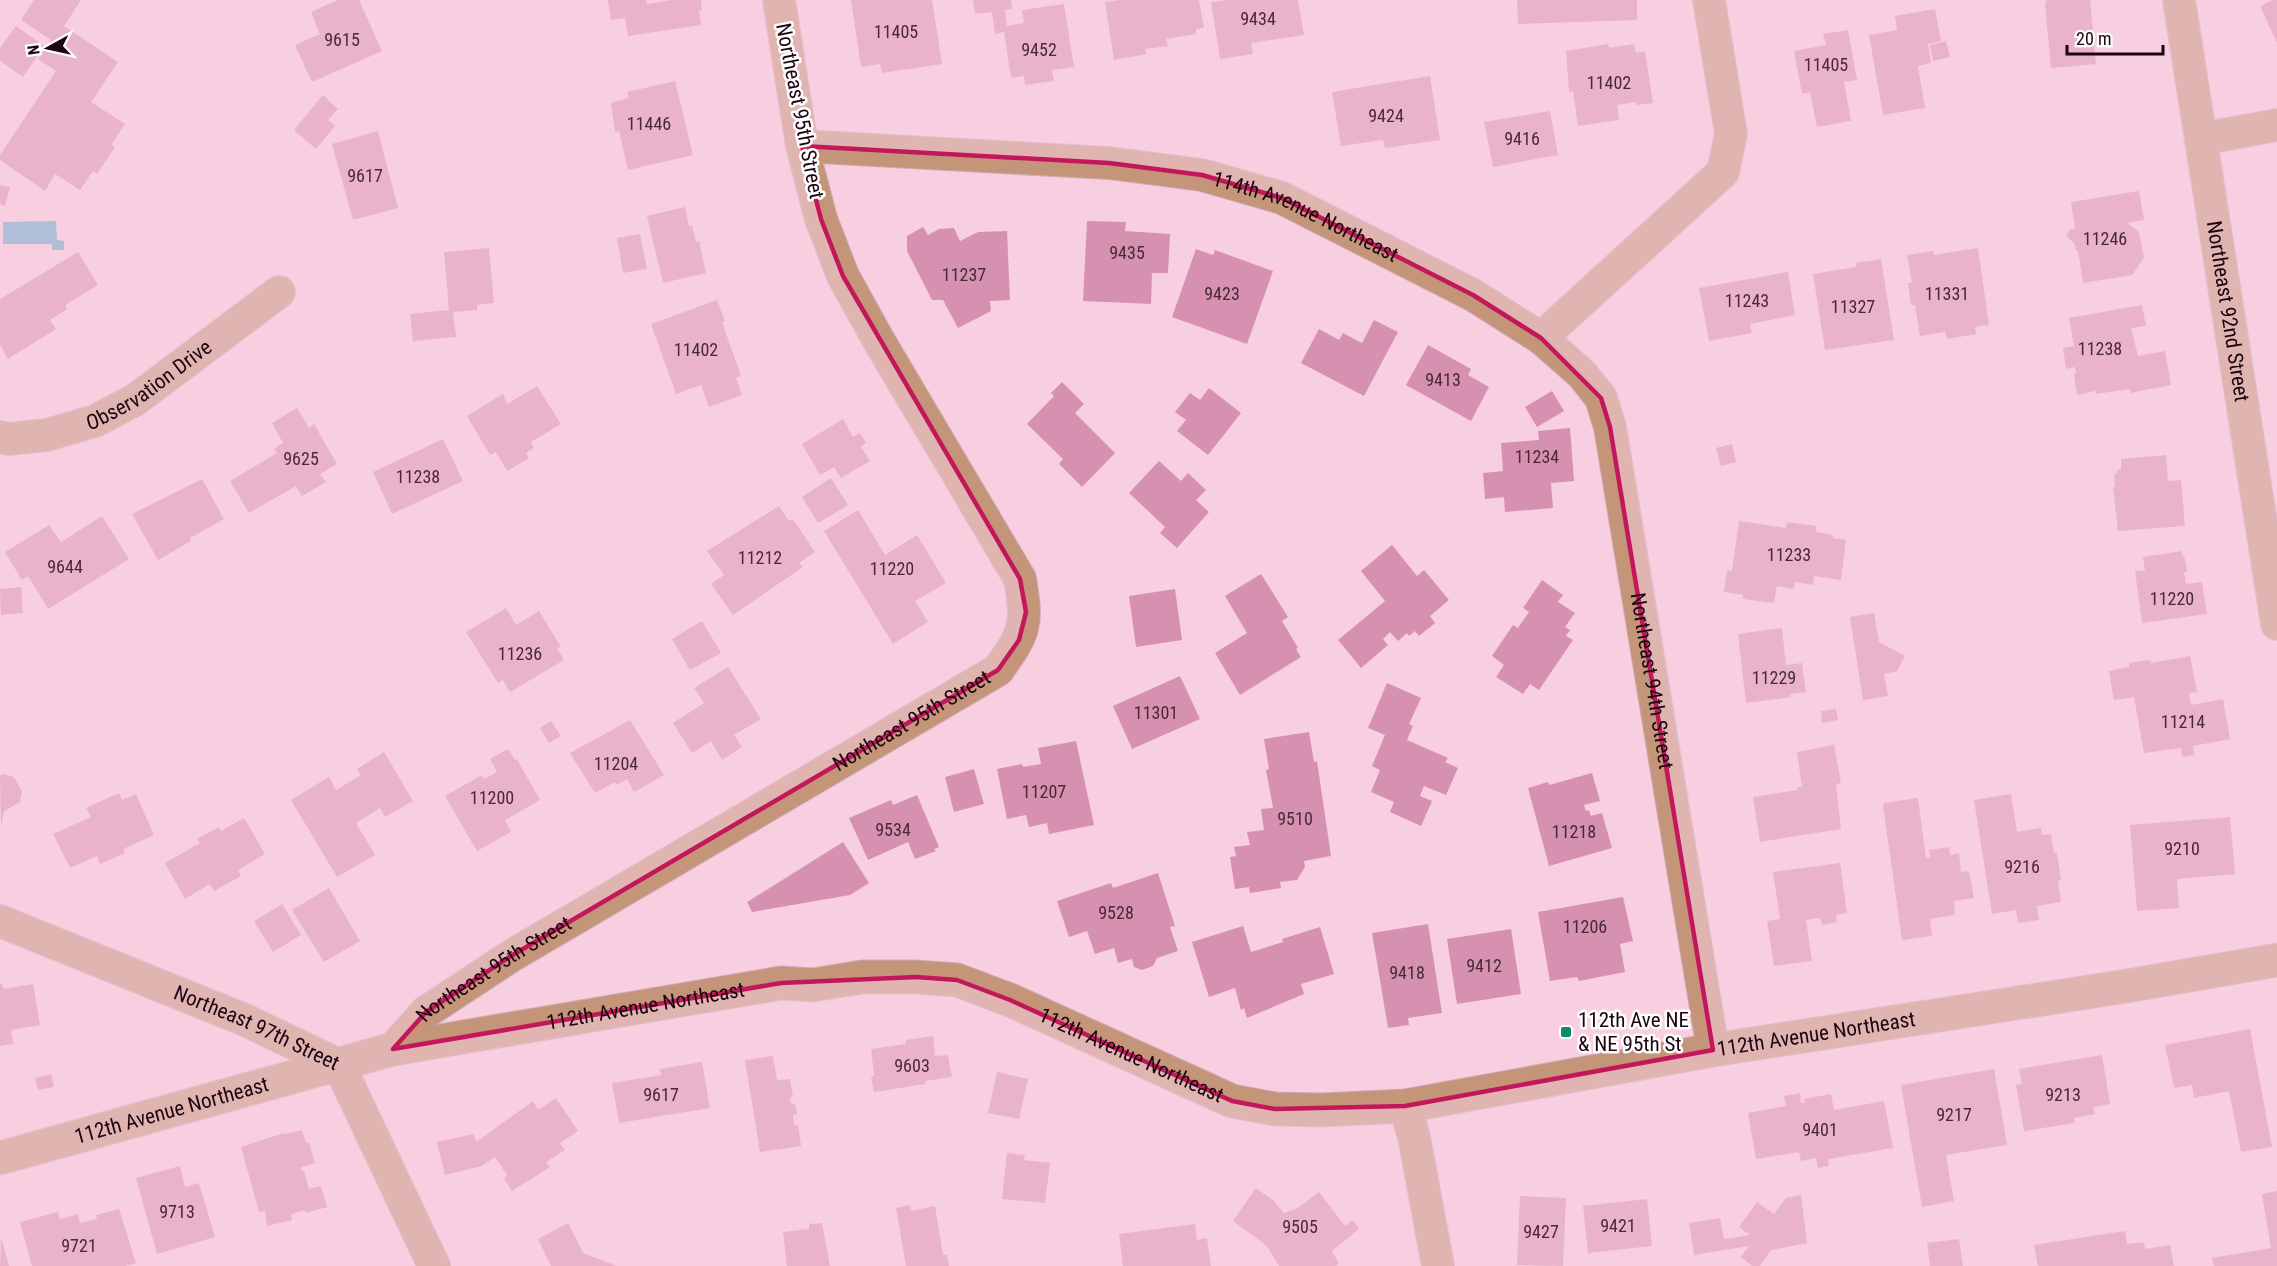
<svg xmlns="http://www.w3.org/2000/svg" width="2277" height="1266" font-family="'Roboto Condensed',sans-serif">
  <rect width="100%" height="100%" fill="#f8cfe0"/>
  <polygon fill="#5ca8cc" points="56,221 57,240 64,241 64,250 52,250 52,244 3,244 3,222"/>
  <g fill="#d791b0">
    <polygon points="34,0 81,0 64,26 118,62 91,102 125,124 111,145 115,147 97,174 93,171 80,190 55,174 45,191 0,160 0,155 56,71 38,59 51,40 21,20"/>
    <polygon points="338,0 359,0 382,51 312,82 295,45 320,34 311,12"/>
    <polygon points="608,0 646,0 647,4 672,0 701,0 702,10 699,11 701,25 628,36 625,18 611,20"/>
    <polygon points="851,0 932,0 942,64 882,73 880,64 861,67"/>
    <polygon points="973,0 1011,0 1012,9 1005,10 1007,26 1024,23 1022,10 1064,4 1074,67 1052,70 1054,81 1025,85 1024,76 1011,78 1004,32 995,34 992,12 975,14"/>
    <polygon points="1120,0 1199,0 1204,28 1196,29 1196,34 1166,39 1168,46 1145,49 1147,54 1114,60 1105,2"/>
    <polygon points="1228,0 1298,0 1304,35 1251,43 1253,54 1220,59 1211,2"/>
    <polygon points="1517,0 1637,0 1637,20 1518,24"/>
    <polygon points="2047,0 2090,0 2096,64 2051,68 2045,4"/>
    <polygon points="2273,0 2277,0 2277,43 2260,6"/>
    <polygon points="1935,9 1941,41 1928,44 1931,63 1918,66 1925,108 1883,115 1869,35 1897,30 1895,16"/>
    <polygon points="16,26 44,46 23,77 0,61 0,48"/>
    <polygon points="1848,30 1857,80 1844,82 1851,121 1817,127 1810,92 1802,94 1794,51 1826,45 1823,34"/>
    <polygon points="1946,41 1950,57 1933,61 1930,45"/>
    <polygon points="1608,44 1609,48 1634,44 1636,53 1645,51 1653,103 1637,105 1636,102 1617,105 1619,120 1578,126 1573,91 1569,92 1566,51"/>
    <polygon points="1430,76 1440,140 1385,148 1383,140 1341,146 1332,92"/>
    <polygon points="675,81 693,155 628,170 619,131 615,132 611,103 629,98 627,92"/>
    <polygon points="323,95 338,109 328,120 335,126 316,149 294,130"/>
    <polygon points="1550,111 1558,155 1493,167 1484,122"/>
    <polygon points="378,131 398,208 353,220 332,144"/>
    <polygon points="0,185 10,187 5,206 0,204"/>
    <polygon points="2139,191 2144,220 2127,223 2139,232 2144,258 2132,275 2083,283 2078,251 2076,251 2074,243 2066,236 2071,229 2075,229 2071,202"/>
    <polygon points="685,207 689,226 692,226 696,242 699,241 706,273 663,283 647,216"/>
    <polygon points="1087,221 1126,222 1125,231 1170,234 1168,273 1152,273 1151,304 1083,301"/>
    <polygon points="923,227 928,235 939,229 954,228 960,241 978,232 1007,231 1010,300 990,301 991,311 958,328 943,300 932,300 907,251 907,236"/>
    <polygon points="640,234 647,269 623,273 617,238"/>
    <polygon points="489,248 494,303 477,305 477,310 453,312 456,337 413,341 410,314 449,310 444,252"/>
    <polygon points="1978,248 1989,325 1975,327 1976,334 1947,339 1945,332 1920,336 1915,305 1911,305 1908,283 1912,283 1907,255 1933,251 1934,255"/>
    <polygon points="1196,249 1213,255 1215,250 1273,271 1247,344 1172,317"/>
    <polygon points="78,252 98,285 65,305 67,309 50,320 56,329 8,359 0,345 0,299"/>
    <polygon points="1881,259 1894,340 1825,350 1813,274 1856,267 1856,263"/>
    <polygon points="1788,272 1795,315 1750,324 1752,333 1709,341 1699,288"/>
    <polygon points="717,300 725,321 722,322 741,376 736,378 742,395 709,407 701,385 676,394 651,324"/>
    <polygon points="2142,305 2146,326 2131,328 2138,356 2165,351 2171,385 2130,393 2130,389 2096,394 2096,391 2077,395 2074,374 2076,373 2075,367 2066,369 2063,348 2074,346 2069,318"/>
    <polygon points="1374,320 1398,332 1364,396 1301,363 1319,329 1339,340 1343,333 1362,343"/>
    <polygon points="1428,345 1471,369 1468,375 1489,387 1471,421 1406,385"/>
    <polygon points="1062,382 1084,404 1075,413 1115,453 1082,487 1059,464 1063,459 1027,424 1054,396 1051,393"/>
    <polygon points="537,386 561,424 531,442 534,448 526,453 529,458 507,471 496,452 490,455 467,416 503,394 507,404"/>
    <polygon points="1209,388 1241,413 1208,455 1177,431 1186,420 1175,412 1190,393 1200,400"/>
    <polygon points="1552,391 1564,411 1537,427 1525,407"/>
    <polygon points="297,408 309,428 314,424 337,464 320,474 326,482 302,496 296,486 249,513 230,481 277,453 274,449 283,443 272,423"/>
    <polygon points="843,419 853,437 860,433 866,443 861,447 870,461 841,478 834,467 820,475 802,444"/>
    <polygon points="1570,428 1574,481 1551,483 1553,508 1505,512 1504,497 1485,499 1483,473 1503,471 1501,443 1539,440 1538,431"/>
    <polygon points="443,439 463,481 392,514 373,472"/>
    <polygon points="1732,444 1736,462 1721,466 1716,448"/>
    <polygon points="2166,455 2168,481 2181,480 2185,526 2118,531 2113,487 2115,487 2114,474 2117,474 2117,470 2121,470 2121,459"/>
    <polygon points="1159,461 1181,481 1188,473 1206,490 1196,500 1209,512 1177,548 1160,533 1165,527 1129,493"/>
    <polygon points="831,478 848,505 818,523 802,497"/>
    <polygon points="202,479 224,519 190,538 191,541 158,560 132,514"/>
    <polygon points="779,506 789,521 793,519 815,552 799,563 803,567 733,615 711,584 724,575 707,551"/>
    <polygon points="858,510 885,555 917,535 946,583 915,601 928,622 893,644 824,531"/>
    <polygon points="102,516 129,559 48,609 28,576 22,580 5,552 49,525 61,542"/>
    <polygon points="1739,521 1786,528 1787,522 1816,526 1816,532 1833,535 1833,538 1846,540 1841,580 1814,576 1813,585 1795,582 1794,589 1777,586 1774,603 1743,599 1743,595 1724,592 1727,570 1732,571"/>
    <polygon points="1392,545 1417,576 1424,570 1449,600 1430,616 1435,623 1419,636 1415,631 1409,636 1407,633 1398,641 1390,632 1383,639 1388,645 1361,668 1338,640 1385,601 1361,571"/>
    <polygon points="2182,551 2182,556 2184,555 2187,572 2184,572 2186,584 2202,582 2207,614 2142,623 2135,571 2145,570 2143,557"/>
    <polygon points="1261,574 1288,617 1282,621 1298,648 1296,649 1301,657 1240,695 1215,653 1247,633 1225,596"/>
    <polygon points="1542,580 1563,595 1558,602 1575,613 1565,627 1570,630 1566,636 1573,640 1539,690 1530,684 1523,694 1496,677 1504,665 1492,656 1513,625 1518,628 1529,612 1523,608"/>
    <polygon points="21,587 23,613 1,615 0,589"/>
    <polygon points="1175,589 1182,640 1136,647 1129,596"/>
    <polygon points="506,608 516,625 539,611 561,647 557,648 564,660 510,692 503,680 498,683 466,632"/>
    <polygon points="1874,613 1879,642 1905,656 1897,671 1884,674 1888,696 1863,700 1850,617"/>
    <polygon points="702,621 721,653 690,670 672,639"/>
    <polygon points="1782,628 1786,665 1802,663 1806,692 1790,694 1791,697 1746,703 1738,634"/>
    <polygon points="2190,656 2197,692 2189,693 2191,705 2223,699 2230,739 2193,746 2194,755 2182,757 2181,748 2144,753 2134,697 2114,700 2109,671 2129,667 2129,663 2150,660 2151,663"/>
    <polygon points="728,667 761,719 734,735 742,747 722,760 711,741 692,753 673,723 704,703 694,688"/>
    <polygon points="1180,676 1200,719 1132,749 1113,706"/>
    <polygon points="1387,683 1421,698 1409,724 1413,726 1407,740 1448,758 1445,762 1458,768 1446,795 1424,786 1420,796 1432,801 1421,826 1390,812 1394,802 1371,792 1380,770 1372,766 1385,735 1368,728"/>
    <polygon points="1836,709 1838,720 1822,723 1821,711"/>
    <polygon points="630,720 664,775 634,792 627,779 617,785 615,782 595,793 570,753"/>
    <polygon points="551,721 561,736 549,743 540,728"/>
    <polygon points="1309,732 1314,762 1317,761 1331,856 1304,861 1305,867 1297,880 1280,882 1281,888 1250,893 1249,887 1235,889 1230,857 1236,856 1234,847 1250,845 1247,832 1264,830 1261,809 1273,808 1266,770 1269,769 1264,739"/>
    <polygon points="1076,741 1094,825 1049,834 1047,823 1029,827 1026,815 1007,819 997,769 1022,764 1023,767 1041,764 1038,748"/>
    <polygon points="1834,745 1841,783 1836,784 1841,829 1760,842 1753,797 1798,790 1797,787 1802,787 1797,752"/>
    <polygon points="508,749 515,760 517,759 540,800 505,820 511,832 477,851 445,796 482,775 484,779 497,772 490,759"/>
    <polygon points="384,752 413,801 385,817 380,808 356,823 375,855 337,877 291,800 329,777 336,790 361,775 357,769"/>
    <polygon points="974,769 984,804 954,812 945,777"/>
    <polygon points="1592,773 1600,801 1584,805 1586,811 1589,810 1591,816 1602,813 1612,848 1549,866 1528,788 1548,782 1549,785"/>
    <polygon points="3,774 14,777 22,791 20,802 4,811 1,826 0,776"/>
    <polygon points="119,793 122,800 136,794 154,835 123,849 125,853 100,864 97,856 70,868 53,834 91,817 86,808"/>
    <polygon points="2011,794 2017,832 2041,828 2042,835 2051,834 2054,853 2057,853 2061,880 2058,881 2061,902 2037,906 2039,920 2018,923 2016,910 1992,914 1974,800"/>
    <polygon points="917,795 939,847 934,849 936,851 915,859 908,842 868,860 849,818 891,800 893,805"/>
    <polygon points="1918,798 1926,858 1930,858 1929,850 1949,847 1950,855 1959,853 1961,872 1969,871 1974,898 1954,901 1955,915 1930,919 1932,936 1902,940 1883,805 1884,803"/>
    <polygon points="2230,817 2235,874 2177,879 2179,908 2137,911 2130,825"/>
    <polygon points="244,818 265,854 238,870 241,876 214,891 210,884 185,899 165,863 200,843 197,839 219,827 221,831"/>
    <polygon points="843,842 869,883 850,895 752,912 747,902"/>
    <polygon points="1840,863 1847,913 1836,915 1837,922 1822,925 1820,918 1806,920 1812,961 1774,966 1767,921 1780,919 1773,872"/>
    <polygon points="1158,873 1175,926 1170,927 1178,951 1157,958 1153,966 1142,970 1134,967 1132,959 1118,963 1114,948 1095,954 1087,931 1069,937 1057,901 1111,883 1113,888"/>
    <polygon points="329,888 360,941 324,962 292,910"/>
    <polygon points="1623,897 1633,941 1620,944 1625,972 1579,981 1577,977 1550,981 1538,912"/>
    <polygon points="282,904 301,935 273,952 254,921"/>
    <polygon points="1428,924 1442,1013 1408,1018 1409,1025 1388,1028 1372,933"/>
    <polygon points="1243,926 1251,952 1283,942 1282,939 1320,927 1334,974 1301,984 1304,994 1247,1018 1244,1008 1241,1010 1235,988 1209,997 1192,942"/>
    <polygon points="1511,929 1521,994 1457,1004 1447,939"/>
    <polygon points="0,984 2,984 4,989 33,984 40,1025 11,1030 13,1044 0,1046"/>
    <polygon points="2250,1029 2272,1147 2241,1152 2229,1091 2194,1098 2192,1085 2174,1088 2165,1045"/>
    <polygon points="933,1036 935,1056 948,1055 952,1077 925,1081 926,1084 874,1092 871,1076 874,1076 871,1049 906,1044 906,1040"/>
    <polygon points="2102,1055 2110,1104 2093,1107 2095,1114 2074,1118 2075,1123 2024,1131 2016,1085 2022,1084 2019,1069"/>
    <polygon points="773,1056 777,1080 790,1079 793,1097 790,1098 791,1104 795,1104 797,1114 793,1115 794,1126 798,1125 801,1146 760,1152 745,1060"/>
    <polygon points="702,1062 710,1108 619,1123 612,1083 661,1075 660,1069"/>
    <polygon points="1994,1069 2007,1145 1946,1155 1954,1201 1922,1207 1901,1085"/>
    <polygon points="997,1072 1028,1079 1019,1119 988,1113"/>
    <polygon points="51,1074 54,1087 38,1090 35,1078"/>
    <polygon points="1800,1093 1801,1103 1805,1103 1804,1099 1831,1094 1834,1110 1884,1101 1893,1148 1828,1159 1829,1166 1818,1168 1816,1158 1801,1161 1799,1152 1756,1159 1748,1113 1786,1106 1784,1096"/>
    <polygon points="556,1098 578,1131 560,1143 565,1150 546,1162 550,1167 512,1191 504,1178 507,1175 495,1157 482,1166 445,1175 437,1142 474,1134 476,1142 533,1101 538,1110"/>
    <polygon points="302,1130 306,1143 309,1143 315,1163 301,1167 302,1171 304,1171 309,1189 321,1186 327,1207 306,1213 305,1210 294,1213 291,1215 292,1220 267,1226 265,1211 259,1212 241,1147 284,1133 285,1134"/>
    <polygon points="1007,1153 1025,1155 1024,1160 1050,1163 1045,1203 1002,1199"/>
    <polygon points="180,1166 185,1187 199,1183 215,1237 157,1254 136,1178"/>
    <polygon points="1256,1188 1274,1201 1284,1213 1296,1209 1319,1192 1345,1226 1353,1220 1359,1229 1332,1251 1339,1264 1336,1266 1279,1266 1267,1246 1233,1221"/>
    <polygon points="2277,1191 2277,1266 2214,1266 2212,1258 2271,1248 2262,1194"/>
    <polygon points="1801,1195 1807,1243 1771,1250 1760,1266 1752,1266 1741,1257 1749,1246 1694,1255 1689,1223 1720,1218 1724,1239 1750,1235 1739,1227 1757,1202 1774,1214 1786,1198"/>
    <polygon points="1520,1196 1566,1198 1563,1266 1517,1265"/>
    <polygon points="1647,1199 1652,1246 1588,1253 1583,1206"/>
    <polygon points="910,1205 911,1211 935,1206 943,1255 947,1255 949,1266 906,1266 896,1208"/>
    <polygon points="119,1209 136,1263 125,1266 32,1266 20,1222 58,1212 60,1219 78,1214 80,1223 97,1219 96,1215"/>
    <polygon points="568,1223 583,1253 617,1266 551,1266 538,1239"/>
    <polygon points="822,1223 830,1266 787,1266 783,1232 809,1229 809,1224"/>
    <polygon points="1195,1224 1197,1240 1207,1238 1211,1266 1123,1266 1119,1234"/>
    <polygon points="2125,1231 2127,1244 2144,1242 2145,1249 2170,1245 2174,1266 2038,1266 2034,1245"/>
    <polygon points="1,1237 9,1266 0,1266"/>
    <polygon points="1959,1239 1963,1266 1930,1266 1927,1243"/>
  </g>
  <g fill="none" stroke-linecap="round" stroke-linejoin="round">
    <defs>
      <g id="minor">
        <path id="s1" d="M 2179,0 L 2277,624"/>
        <polyline points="2201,139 2277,125"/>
        <path id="s2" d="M 802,146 L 1109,163 L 1202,175 L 1282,198 L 1473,295 L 1541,338 L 1582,374 L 1601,398 L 1610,427 L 1713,1050"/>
        <polyline points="1541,338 1723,172 1731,134 1709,0"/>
        <path id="s3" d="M 0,437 L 8,439 L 47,435 L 95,421 L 135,400 L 279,292"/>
        <path id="s4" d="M 0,921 L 245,1020 L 339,1065 L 434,1266"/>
        <path id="s5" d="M 393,1049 L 426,1012 L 511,956 L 998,670 C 1025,632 1028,626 1020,579 L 879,341 L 843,276 L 821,219 L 802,146 L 779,0"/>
        <polyline points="1405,1106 1414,1137 1438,1266"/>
      </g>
      <g id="tertiary">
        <path id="s6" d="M 0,1158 L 393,1049 L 781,983 L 813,985 L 862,977 L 916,977 L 957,980 L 1010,1000 L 1232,1101 L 1275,1109 L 1321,1110 L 1405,1106 L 1713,1050 L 2127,986 L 2277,960"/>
      </g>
    </defs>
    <use href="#minor" stroke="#d0abbb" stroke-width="34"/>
    <use href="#tertiary" stroke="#d0abbb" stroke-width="35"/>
    <use href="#minor" stroke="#c49579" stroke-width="32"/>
    <use href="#tertiary" stroke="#c49579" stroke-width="33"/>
  </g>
  <path d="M0 0H2277V1266H0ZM 802,146 L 1109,163 L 1202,175 L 1282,198 L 1473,295 L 1541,338 L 1601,398 L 1610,427 L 1713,1050 L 1405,1106 L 1275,1109 L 1232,1101 L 1010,1000 L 957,980 L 916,977 L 781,983 L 393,1049 L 426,1012 L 511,956 L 998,670 L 1019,640 L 1026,612 L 1020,579 L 843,276 L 821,219 Z" fill="#f8cfe0" fill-opacity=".55" fill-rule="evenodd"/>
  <path fill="none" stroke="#c2185b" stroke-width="4.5" stroke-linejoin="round" d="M 802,146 L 1109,163 L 1202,175 L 1282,198 L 1473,295 L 1541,338 L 1601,398 L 1610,427 L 1713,1050 L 1405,1106 L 1275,1109 L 1232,1101 L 1010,1000 L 957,980 L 916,977 L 781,983 L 393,1049 L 426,1012 L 511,956 L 998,670 L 1019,640 L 1026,612 L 1020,579 L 843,276 L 821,219 Z"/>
  <rect fill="#0b8a6e" stroke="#fdfdfd" stroke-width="2" x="1560" y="1026" width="12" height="12" rx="3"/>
  <g text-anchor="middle" stroke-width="5" stroke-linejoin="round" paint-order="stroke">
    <g font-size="18" fill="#4a2838">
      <text x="1258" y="25">9434</text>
      <text x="896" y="38">11405</text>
      <text x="342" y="46">9615</text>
      <text x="1039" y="56">9452</text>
      <text x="1826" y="71">11405</text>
      <text x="1609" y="89">11402</text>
      <text x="1386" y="122">9424</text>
      <text x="649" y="130">11446</text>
      <text x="1522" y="145">9416</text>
      <text x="365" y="182">9617</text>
      <text x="2105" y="245">11246</text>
      <text x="1127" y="259">9435</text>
      <text x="964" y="281">11237</text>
      <text x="1222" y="300">9423</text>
      <text x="1947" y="300">11331</text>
      <text x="1747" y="307">11243</text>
      <text x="1853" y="313">11327</text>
      <text x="2100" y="355">11238</text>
      <text x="696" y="356">11402</text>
      <text x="1443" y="386">9413</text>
      <text x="1537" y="463">11234</text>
      <text x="301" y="465">9625</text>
      <text x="418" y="483">11238</text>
      <text x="1789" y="561">11233</text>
      <text x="760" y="564">11212</text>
      <text x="65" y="573">9644</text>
      <text x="892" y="575">11220</text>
      <text x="2172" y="605">11220</text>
      <text x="520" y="660">11236</text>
      <text x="1774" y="684">11229</text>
      <text x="1156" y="719">11301</text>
      <text x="2183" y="728">11214</text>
      <text x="616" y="770">11204</text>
      <text x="1044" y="798">11207</text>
      <text x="492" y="804">11200</text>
      <text x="1295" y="825">9510</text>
      <text x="893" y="836">9534</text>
      <text x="1574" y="838">11218</text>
      <text x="2182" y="855">9210</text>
      <text x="2022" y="873">9216</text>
      <text x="1116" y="919">9528</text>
      <text x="1585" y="933">11206</text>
      <text x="1484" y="972">9412</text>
      <text x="1407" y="979">9418</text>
      <text x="912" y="1072">9603</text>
      <text x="661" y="1101">9617</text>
      <text x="2063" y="1101">9213</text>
      <text x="1954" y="1121">9217</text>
      <text x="1820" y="1136">9401</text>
      <text x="177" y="1218">9713</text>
      <text x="1618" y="1232">9421</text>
      <text x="1300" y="1233">9505</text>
      <text x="1541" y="1238">9427</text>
      <text x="79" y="1252">9721</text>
    </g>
    <g font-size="21" fill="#1b0510" stroke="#fdfdfd">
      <text transform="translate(800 111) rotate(79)" y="7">Northeast 95th Street</text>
      <text dy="7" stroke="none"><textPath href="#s2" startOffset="513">114th Avenue Northeast</textPath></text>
      <text dy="7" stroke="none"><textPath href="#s1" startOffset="315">Northeast 92nd Street</textPath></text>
      <text dy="7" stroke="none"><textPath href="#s3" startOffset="162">Observation Drive</textPath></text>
      <text dy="7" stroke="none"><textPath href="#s2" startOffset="1152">Northeast 94th Street</textPath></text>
      <text dy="7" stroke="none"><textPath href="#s5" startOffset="616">Northeast 95th Street</textPath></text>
      <text dy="7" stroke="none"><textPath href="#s5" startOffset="130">Northeast 95th Street</textPath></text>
      <text dy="7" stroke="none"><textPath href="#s6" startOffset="664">112th Avenue Northeast</textPath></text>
      <text dy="7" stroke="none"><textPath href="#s4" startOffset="278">Northeast 97th Street</textPath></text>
      <text dy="7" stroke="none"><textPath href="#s6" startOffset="1870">112th Avenue Northeast</textPath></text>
      <text dy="7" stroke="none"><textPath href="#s6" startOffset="1168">112th Avenue Northeast</textPath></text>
      <text dy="7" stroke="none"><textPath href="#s6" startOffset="178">112th Avenue Northeast</textPath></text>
    </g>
    <g font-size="21" fill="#1b0510" stroke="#fdfdfd" text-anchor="start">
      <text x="1578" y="1027">112th Ave NE<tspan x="1578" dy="24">&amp; NE 95th St</tspan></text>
    </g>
  </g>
  <g transform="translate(48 48) rotate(262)" stroke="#fdfdfd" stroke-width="4.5" paint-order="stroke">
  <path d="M0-4.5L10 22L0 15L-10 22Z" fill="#1b0510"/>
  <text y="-9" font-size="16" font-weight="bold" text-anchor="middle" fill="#1b0510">N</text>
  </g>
  <path d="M2067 45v9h96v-9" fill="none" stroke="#1b0510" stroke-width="3"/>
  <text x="2076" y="45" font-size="18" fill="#1b0510" stroke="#fdfdfd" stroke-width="4.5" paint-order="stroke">20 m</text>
</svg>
